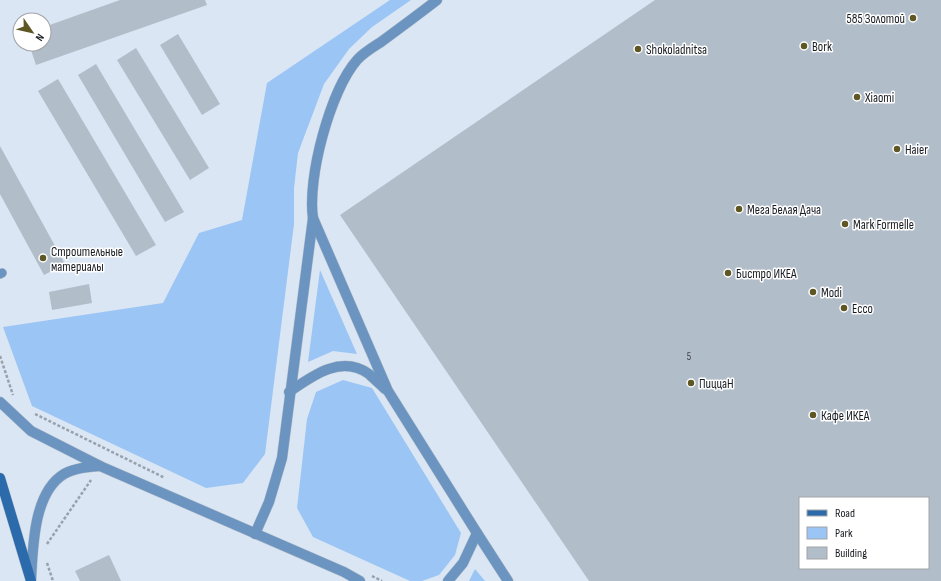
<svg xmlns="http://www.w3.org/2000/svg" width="941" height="581" font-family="'Sofia Sans Condensed',sans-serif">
  <rect width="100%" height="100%" fill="#dae6f3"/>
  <g fill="#9bc5f4">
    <polygon points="390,0 411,0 372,27 349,49 324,84 298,153 294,188 294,224 265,454 243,483 206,488 32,406 3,327 163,303 199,233 242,220 267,83"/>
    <polygon points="320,270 357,354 333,351 308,362"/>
    <polygon points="343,380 372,388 461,533 455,555 439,575 422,581 410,581 313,537 297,508 307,419 316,392"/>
    <polygon points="475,569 485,581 469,581"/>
  </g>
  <g fill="#b2bdca" fill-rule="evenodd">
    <polygon points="120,0 205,0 207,5 36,65 29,44 44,44 44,27"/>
    <path d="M 655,0 L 941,0 L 941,581 L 589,581 L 340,215 ZM 800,498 L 928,498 L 928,568 L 800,568 Z"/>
    <polygon points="178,34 220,104 202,115 160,45"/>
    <polygon points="136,48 209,168 190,180 117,60"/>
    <polygon points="96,64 184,212 165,222 78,75"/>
    <polygon points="58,79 156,245 136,256 38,91"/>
    <polygon points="0,146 65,264 44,275 0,194"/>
    <polygon points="89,284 92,303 52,310 49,292"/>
    <polygon points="109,555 121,581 80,581 75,571"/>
  </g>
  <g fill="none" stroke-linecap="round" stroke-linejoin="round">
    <defs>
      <polyline id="lane" points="0,274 2,273"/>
      <g id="street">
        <path d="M 437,0 C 419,14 400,28 381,42 C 373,47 363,53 357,60 C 330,91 307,178 313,218 L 388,391 L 477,533 L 508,581"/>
        <path d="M 289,392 C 312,376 341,354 369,374 C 374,379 380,384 385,389"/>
        <polyline points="0,402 31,431 100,466 344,572 360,581"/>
        <polyline points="255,534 269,502 282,458 313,218"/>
        <path d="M 31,580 C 33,548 33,493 64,474 C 75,468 88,467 100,466"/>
        <polyline points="448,581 463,563 477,533"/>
      </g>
      <polyline id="secondary" points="0,478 31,581"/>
    </defs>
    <use href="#lane" stroke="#b7c1cd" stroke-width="10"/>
    <use href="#street" stroke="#b7c1cd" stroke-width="11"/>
    <use href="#secondary" stroke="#b7c1cd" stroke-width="11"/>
    <g stroke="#98a1ac" stroke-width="2.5" stroke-dasharray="3 2" stroke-linecap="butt">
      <polyline points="0,356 13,395"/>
      <polyline points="35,414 165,478"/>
      <polyline points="47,544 91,480"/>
      <polyline points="47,563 53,581"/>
      <polyline points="372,576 382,581"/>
    </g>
    <use href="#lane" stroke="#6c94c0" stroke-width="9"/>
    <use href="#street" stroke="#6c94c0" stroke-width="10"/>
    <use href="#secondary" stroke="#2c6bab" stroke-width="10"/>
  </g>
  <g fill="#5e5724" stroke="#fff" stroke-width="1.5">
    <circle cx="913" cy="18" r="4"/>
    <circle cx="804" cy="46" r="4"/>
    <circle cx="638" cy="49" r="4"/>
    <circle cx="857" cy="97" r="4"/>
    <circle cx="897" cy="149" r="4"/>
    <circle cx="739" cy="209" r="4"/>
    <circle cx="845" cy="224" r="4"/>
    <circle cx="43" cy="258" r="4"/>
    <circle cx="728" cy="273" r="4"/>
    <circle cx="813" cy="292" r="4"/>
    <circle cx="844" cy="308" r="4"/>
    <circle cx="691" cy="383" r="4"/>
    <circle cx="813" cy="415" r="4"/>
  </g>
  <g text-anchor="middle" stroke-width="3" stroke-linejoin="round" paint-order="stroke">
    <g font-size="11" fill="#3e444a">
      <text x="689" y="360">5</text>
    </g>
    <g font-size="13" fill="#171b20" stroke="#fff" text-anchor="start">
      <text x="905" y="23" text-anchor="end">585 Золотой</text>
      <text x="812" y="51">Bork</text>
      <text x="646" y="54">Shokoladnitsa</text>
      <text x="865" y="102">Xiaomi</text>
      <text x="905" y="154">Haier</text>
      <text x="747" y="214">Мега Белая Дача</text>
      <text x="853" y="229">Mark Formelle</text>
      <text x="51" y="256">Строительные<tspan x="51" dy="15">материалы</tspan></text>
      <text x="736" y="278">Бистро ИКЕА</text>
      <text x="821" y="297">Modi</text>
      <text x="852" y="313">Ecco</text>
      <text x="699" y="388">ПиццаН</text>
      <text x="821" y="420">Кафе ИКЕА</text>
    </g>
  </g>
  <rect x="799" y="497" width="130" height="72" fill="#ffffff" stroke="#a2a4a6"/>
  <rect x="807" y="510" width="20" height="6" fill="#2c6bab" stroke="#a2a4a6"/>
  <text x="835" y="517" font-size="12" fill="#171b20">Road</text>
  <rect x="807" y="527" width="20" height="12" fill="#9bc5f4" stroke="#a2a4a6"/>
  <text x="835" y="537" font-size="12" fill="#171b20">Park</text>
  <rect x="807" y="547" width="20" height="12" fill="#b2bdca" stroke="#a2a4a6"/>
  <text x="835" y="557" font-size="12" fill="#171b20">Building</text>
  <g transform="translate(32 32) rotate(124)"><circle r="19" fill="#ffffff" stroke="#a2a4a6"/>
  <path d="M0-3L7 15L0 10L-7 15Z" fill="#5e5724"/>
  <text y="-6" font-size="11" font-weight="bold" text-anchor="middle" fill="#171b20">N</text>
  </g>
</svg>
